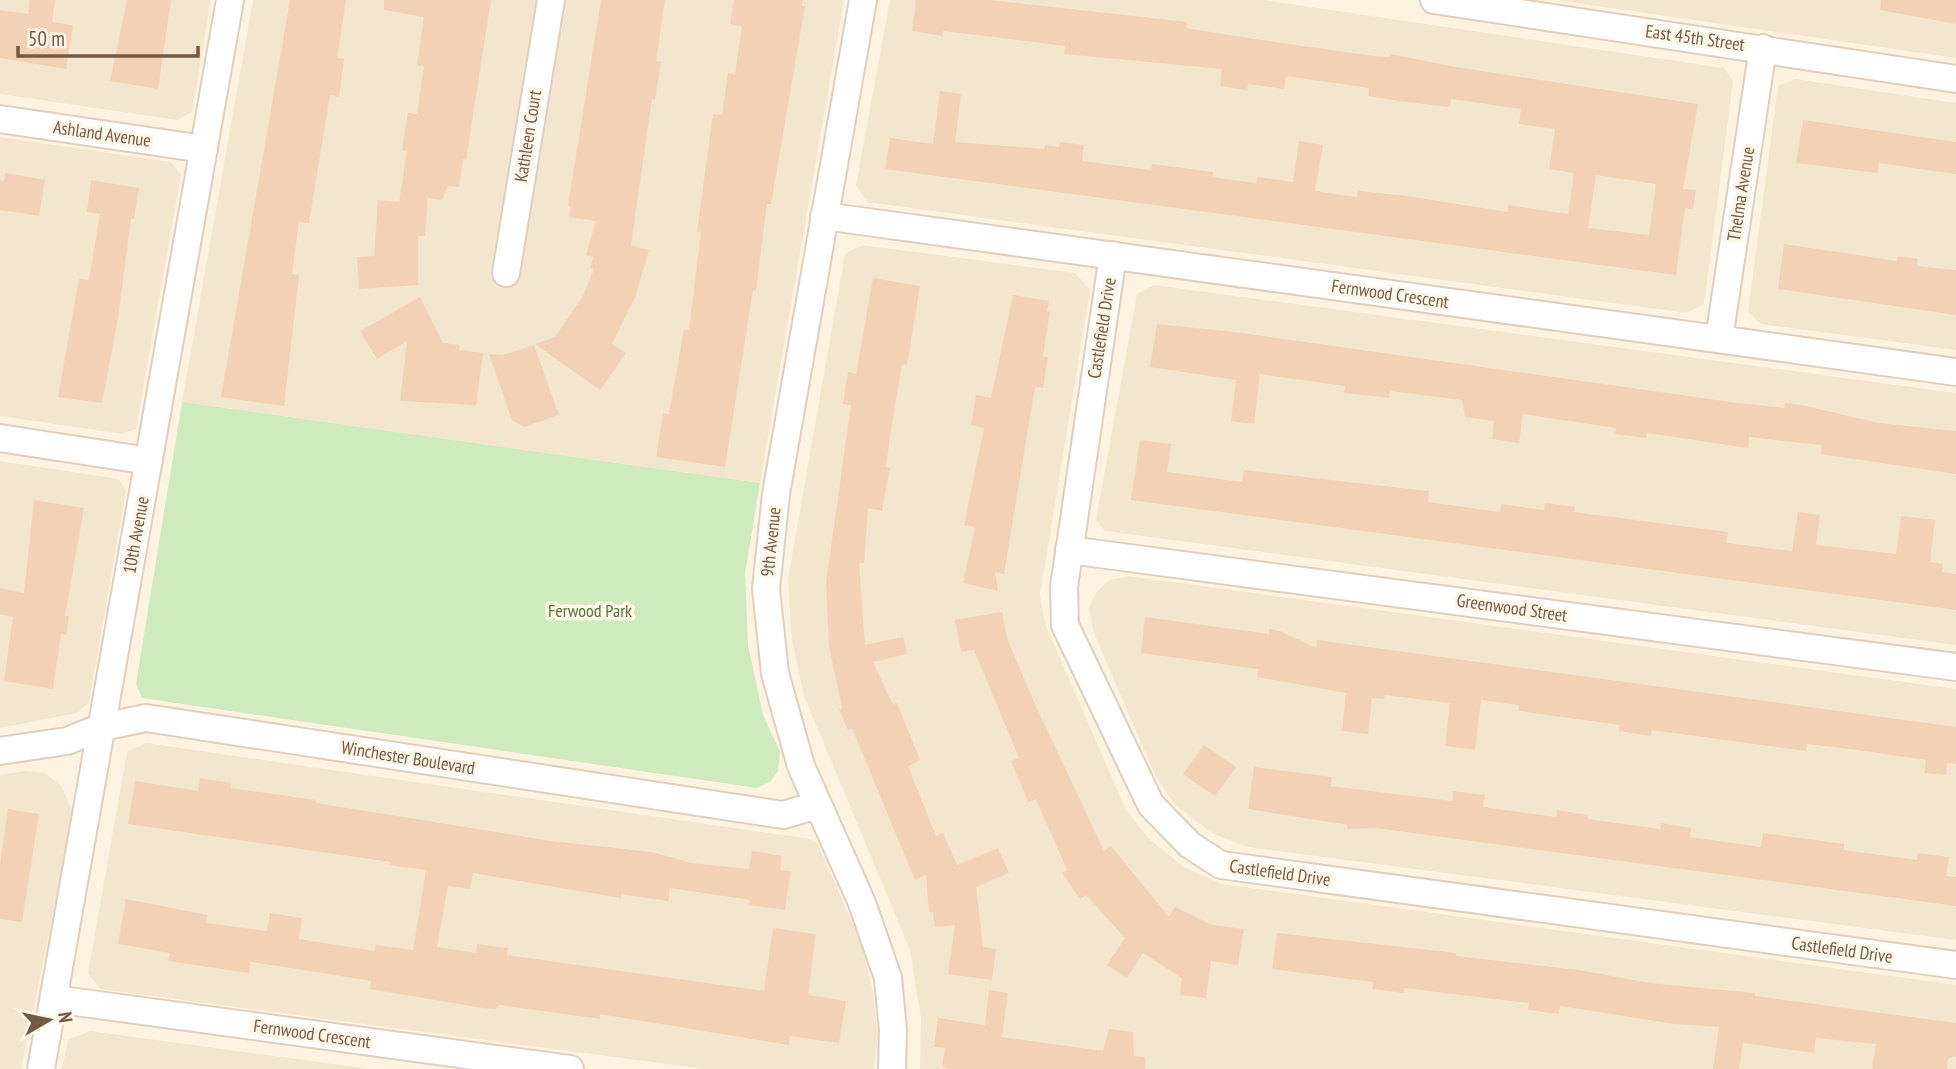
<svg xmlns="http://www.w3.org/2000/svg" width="1956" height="1069" font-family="'PT Sans Narrow',sans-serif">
  <rect width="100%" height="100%" fill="#fdf3e0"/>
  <g fill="#f4e5ce">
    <polygon points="0,0 211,0 192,112 177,120 0,94"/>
    <polygon points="253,0 844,0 760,483 182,402"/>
    <polygon points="890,0 1264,0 1724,68 1733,81 1704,304 1687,313 867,202 856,185"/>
    <polygon points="1555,0 1956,0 1956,58"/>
    <polygon points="1796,79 1956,103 1956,350 1761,324 1748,312 1778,86"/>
    <polygon points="0,137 171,162 181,175 136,429 122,434 0,416"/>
    <polygon points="862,245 1075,273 1090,290 1040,595 1045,624 1126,810 1149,839 1184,867 1222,884 1956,985 1956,1069 920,1069 921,1018 910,950 804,696 792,641 788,579 845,254"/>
    <polygon points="1154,285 1956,393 1956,645 1105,531 1096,520 1137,294"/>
    <polygon points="0,461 119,479 126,491 89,702 77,713 0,728"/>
    <polygon points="1129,576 1956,689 1956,940 1247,847 1212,833 1175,805 1156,777 1093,631 1089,607 1097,591 1110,580"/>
    <polygon points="146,743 810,839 818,844 861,943 873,991 878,1036 874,1069 705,1069 100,989 88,973 127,752"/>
    <polygon points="26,771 45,773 61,786 71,807 71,828 21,1069 0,1069 0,775"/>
    <polygon points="90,1031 371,1069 62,1069 68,1040"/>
  </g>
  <polygon fill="#ceeabf" points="182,402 760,483 745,574 748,645 763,715 780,752 778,771 770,782 757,788 142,698 136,684"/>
  <g fill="#f2d2b7" fill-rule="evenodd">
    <polygon points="30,0 55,0 52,22 73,25 66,69 0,58 0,10 28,14"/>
    <polygon points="127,0 171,0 158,89 110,81"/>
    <polygon points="290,0 346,0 337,58 344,59 339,97 330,95 309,223 299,222 292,274 299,275 284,406 221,397"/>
    <polygon points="384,0 491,0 466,160 463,159 459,187 448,186 442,200 428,198 425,236 418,236 418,285 359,289 357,257 374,256 378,200 399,202 407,151 402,150 408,113 417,114 424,66 417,65 424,17 384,10"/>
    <polygon points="601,0 665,0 656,61 661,62 655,100 652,99 631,245 649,250 636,295 612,344 626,353 600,390 535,344 555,337 583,296 594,269 590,268 593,257 586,255 596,221 569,217 571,207 568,206"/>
    <polygon points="734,0 803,0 802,6 805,6 771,204 767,204 756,290 753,290 725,467 656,457 663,413 669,414 684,329 689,330 701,232 697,232 713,114 722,115 728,73 735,74 742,26 730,24"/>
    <path d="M 916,0 L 989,0 L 1187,22 L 1186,28 L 1254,39 L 1374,56 L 1390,57 L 1391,54 L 1455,67 L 1698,104 L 1683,189 L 1696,190 L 1693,209 L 1685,208 L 1676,275 L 885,169 L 890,138 L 933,144 L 940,91 L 961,94 L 955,142 L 1044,149 L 1045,145 L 1059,147 L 1060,142 L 1084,145 L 1082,161 L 1151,170 L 1152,164 L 1213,172 L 1212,177 L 1256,183 L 1257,177 L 1293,182 L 1299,141 L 1323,145 L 1315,191 L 1357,197 L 1358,191 L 1407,196 L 1508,212 L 1508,205 L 1568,214 L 1574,173 L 1549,169 L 1555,129 L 1519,124 L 1521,109 L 1451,99 L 1449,107 L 1399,101 L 1368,96 L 1369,88 L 1286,76 L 1284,89 L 1248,84 L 1247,90 L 1220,86 L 1222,69 L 1064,54 L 1065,46 L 994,37 L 943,31 L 942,36 L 912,31 ZM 1596,175 L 1656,184 L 1649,235 L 1588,228 Z"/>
    <polygon points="1881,0 1956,0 1956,24 1880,10"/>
    <polygon points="1803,120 1956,142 1956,174 1879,163 1878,173 1796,163"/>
    <polygon points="5,173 45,180 39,216 0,210 0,180 4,181"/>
    <polygon points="91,180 139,188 134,219 131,219 118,318 102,403 58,397 79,279 89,280 100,214 87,212"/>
    <polygon points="1784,244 1897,261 1898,256 1918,259 1917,266 1956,270 1956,315 1778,289"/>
    <polygon points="873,278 920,286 907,365 902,364 891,430 886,467 890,468 882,511 868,508 864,563 859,563 865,645 903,637 907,654 873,662 893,705 897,703 920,760 908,766 936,836 943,833 957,865 998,848 1009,873 976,887 983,947 996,949 992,980 948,974 955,925 935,927 933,912 929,912 926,875 915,880 852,728 848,730 839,709 842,708 829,646 826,583 851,405 843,404 848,372 856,374"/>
    <polygon points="1013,295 1049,301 1047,311 1050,312 1043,356 1048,357 1043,388 1035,387 1004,574 995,572 998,591 963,583 975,527 964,525 984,428 971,425 976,395 991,398"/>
    <polygon points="420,297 443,343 460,345 459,350 483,353 476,405 400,401 407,341 377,359 360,331"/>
    <polygon points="1157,324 1234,332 1738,403 1784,408 1785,403 1802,405 1878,423 1956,431 1956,474 1821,454 1822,445 1749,437 1748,448 1647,433 1646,438 1615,434 1616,428 1523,414 1519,443 1492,439 1494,421 1465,417 1462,400 1390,391 1389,398 1344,393 1345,386 1260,374 1254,424 1231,421 1236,380 1150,367"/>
    <polygon points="534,345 559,415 524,427 512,420 489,354 503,355"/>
    <polygon points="1140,440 1171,444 1167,472 1242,482 1244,470 1384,486 1429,491 1428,502 1500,512 1501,504 1544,510 1545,503 1575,507 1574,512 1728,532 1726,543 1792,551 1798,512 1820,515 1816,545 1896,554 1901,516 1935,520 1930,562 1943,564 1942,572 1956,574 1956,610 1131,500"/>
    <polygon points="34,500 84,508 65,616 69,616 66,635 61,634 53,689 4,681 13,617 0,614 0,588 24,593"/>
    <polygon points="1002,612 1007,638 1034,702 1104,851 1111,846 1169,917 1175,907 1212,925 1244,929 1238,965 1211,961 1206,998 1180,995 1182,978 1143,953 1127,978 1107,965 1125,938 1086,895 1080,899 1062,873 1067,870 1036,799 1028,802 1011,761 1019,758 974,650 961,652 955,620"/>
    <polygon points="1145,617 1269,634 1269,629 1280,631 1316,648 1317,640 1956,727 1956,764 1947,763 1946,775 1924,773 1926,760 1858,750 1807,744 1806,751 1652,730 1651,736 1619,731 1620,725 1519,711 1519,705 1481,700 1475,750 1445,746 1450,703 1385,695 1384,699 1372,698 1368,734 1342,731 1346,693 1257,677 1258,669 1141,653"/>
    <polygon points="1204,745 1236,767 1215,796 1183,774"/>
    <polygon points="1254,767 1332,777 1331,786 1452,801 1453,791 1485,795 1483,807 1556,817 1557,810 1588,815 1588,819 1660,829 1661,823 1691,828 1690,837 1761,847 1763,833 1844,844 1844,850 1917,860 1918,853 1949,857 1946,876 1956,877 1956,906 1376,828 1347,829 1348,825 1248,809"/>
    <polygon points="200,778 231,783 230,788 316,800 316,803 551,841 652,852 691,863 749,869 752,851 782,856 780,870 791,871 785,910 749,905 750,900 670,888 668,901 621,894 621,898 473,873 470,889 448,886 437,947 476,953 477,944 508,948 507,955 764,991 773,928 816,934 808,995 846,1001 839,1043 790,1036 789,1045 600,1014 600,1019 499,1005 495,1009 483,1008 370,989 371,981 304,970 250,962 249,973 168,961 170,953 118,944 126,899 208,915 206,923 267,931 270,913 302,918 299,939 375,951 376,945 413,950 426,870 390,865 391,862 128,824 135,781 198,791"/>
    <polygon points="8,809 39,814 22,922 0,919 0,864"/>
    <polygon points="1277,933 1456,953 1456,956 1579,970 1650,983 1755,993 1755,996 1956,1023 1956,1056 1948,1059 1947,1069 1872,1069 1876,1044 1816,1038 1814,1053 1743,1043 1739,1069 1713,1069 1719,1027 1674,1024 1560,1006 1559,1014 1528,1010 1529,1003 1404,988 1404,993 1372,989 1373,982 1272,969"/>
    <polygon points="989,990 1008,993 1002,1037 1103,1051 1109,1029 1133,1032 1134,1056 1145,1057 1145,1069 949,1069 942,1066 945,1048 934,1047 938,1018 985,1025"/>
  </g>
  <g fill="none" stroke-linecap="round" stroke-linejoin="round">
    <defs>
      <g id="street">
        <polyline points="863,0 776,494 766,589 775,673 801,766 862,903 888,978 893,1030 892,1069"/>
        <polyline points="1434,0 1956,79"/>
        <polyline points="0,119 204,149"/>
        <polyline points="824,216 1956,372"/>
        <polyline points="1113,255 1064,587 1065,625 1151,805 1190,845 1221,865 1956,965"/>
        <polyline points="506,273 551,0"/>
        <polyline points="1719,339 1763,48"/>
        <polyline points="0,438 149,461"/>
        <polyline points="1069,550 1956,667"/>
        <polyline points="0,751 67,741 102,727 146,718 783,815 818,805"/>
        <polyline points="54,999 570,1069"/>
        <polyline points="41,1069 230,0"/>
      </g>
    </defs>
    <use href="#street" stroke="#e1cfbc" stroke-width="30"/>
    <use href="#street" stroke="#fff" stroke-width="26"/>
  </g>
  <g text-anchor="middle" stroke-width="7" stroke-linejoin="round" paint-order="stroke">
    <g font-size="18" fill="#745947" stroke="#fff7e7">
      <text transform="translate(1695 38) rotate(8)" y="6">East 45th Street</text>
      <text transform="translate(102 134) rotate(8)" y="6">Ashland Avenue</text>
      <text transform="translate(528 136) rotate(-81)" y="6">Kathleen Court</text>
      <text transform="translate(1741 194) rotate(-81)" y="6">Thelma Avenue</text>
      <text transform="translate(1390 294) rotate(8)" y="6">Fernwood Crescent</text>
      <text transform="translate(1102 328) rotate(-81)" y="6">Castlefield Drive</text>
      <text transform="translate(136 535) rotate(-80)" y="6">10th Avenue</text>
      <text transform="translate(771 542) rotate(-84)" y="6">9th Avenue</text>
      <text transform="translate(1512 608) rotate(8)" y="6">Greenwood Street</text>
      <text transform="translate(408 758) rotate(9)" y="6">Winchester Boulevard</text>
      <text transform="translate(1280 873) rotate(8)" y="6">Castlefield Drive</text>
      <text transform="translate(1842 950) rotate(8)" y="6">Castlefield Drive</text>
      <text transform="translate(312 1034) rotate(8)" y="6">Fernwood Crescent</text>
    </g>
    <g font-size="18" fill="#4d7a3f" stroke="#fff7e7">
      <text x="590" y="617">Ferwood Park</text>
    </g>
  </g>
  <g transform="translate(49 1020) rotate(81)" stroke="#fff7e7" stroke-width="5" paint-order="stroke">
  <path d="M0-5L12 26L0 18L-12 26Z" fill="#745947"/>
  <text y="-10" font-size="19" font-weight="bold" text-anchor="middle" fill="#745947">N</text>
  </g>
  <path d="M18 46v10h180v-10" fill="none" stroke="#745947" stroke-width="3.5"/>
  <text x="28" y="46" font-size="21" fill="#745947" stroke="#fff7e7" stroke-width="5" paint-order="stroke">50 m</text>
</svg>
